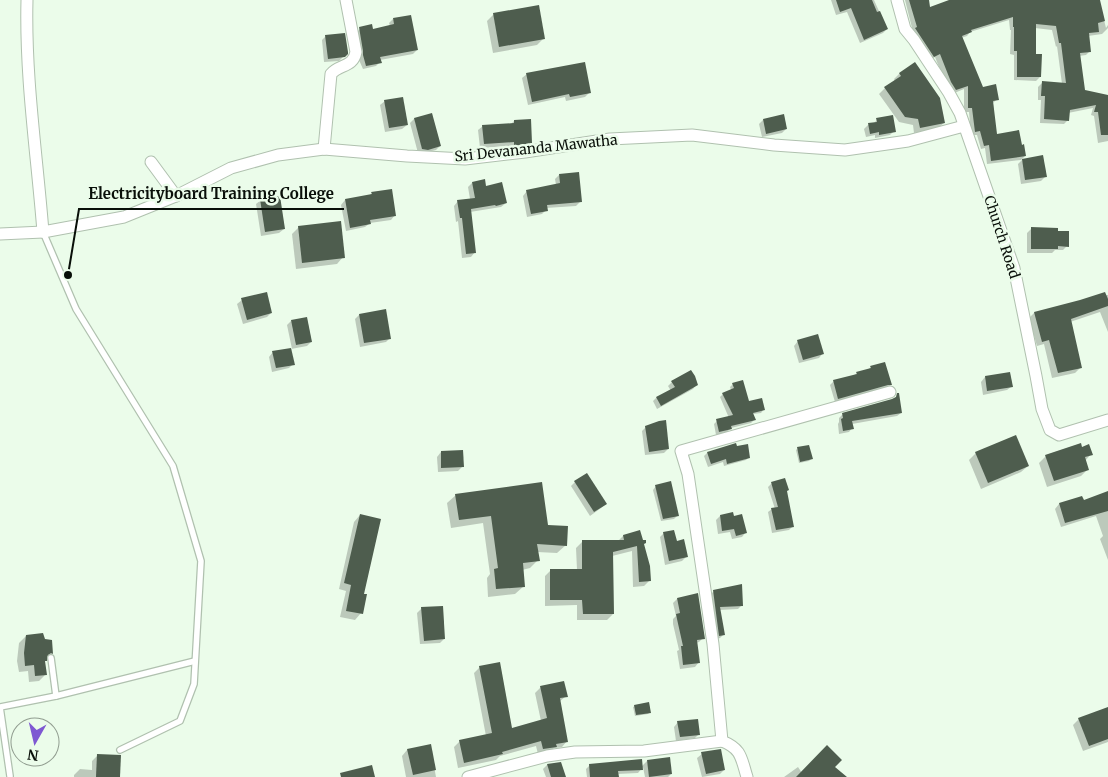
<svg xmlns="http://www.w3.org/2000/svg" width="1108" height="777" font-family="Merriweather,serif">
  <rect width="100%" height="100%" fill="#ebfcea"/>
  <g fill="#0003">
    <polygon points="831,0 874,0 887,29 883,33 860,43 847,12 836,15"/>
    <polygon points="905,0 927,0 930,9 953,0 1099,0 1106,28 1108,25 1108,28 1102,34 1088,36 1090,51 1086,55 1079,56 1084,91 1108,96 1108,141 1098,143 1094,116 1091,115 1093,108 1068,113 1068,120 1064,124 1040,123 1041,100 1038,100 1038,87 1042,83 1062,84 1057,46 1056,47 1052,30 1035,28 1034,56 1040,77 1036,81 1014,80 1014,55 1010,54 1011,30 1010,30 1009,20 970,32 967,36 961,38 982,88 997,99 993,103 996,136 1022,146 1025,156 1021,160 987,164 985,148 981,149 977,135 971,135 969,112 964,112 964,89 952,94 947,87 935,57 930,60 913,32"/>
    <polygon points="494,14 544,38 537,45 493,53 487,21"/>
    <polygon points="393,19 417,50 413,54 380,60 380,62 376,66 363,69 359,60 360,55 356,33 360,29 372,31 390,26 389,23"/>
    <polygon points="326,36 345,55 339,61 324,62 322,40"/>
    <polygon points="915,63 944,123 938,128 914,133 913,125 899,122 879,94 885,88 895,81 894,79 899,74"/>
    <polygon points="527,74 589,93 585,97 566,101 565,97 528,105 522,78"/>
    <polygon points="385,101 407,125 402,129 385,132 380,105"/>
    <polygon points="431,115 440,146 436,150 423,153 418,153 410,123 414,119"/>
    <polygon points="763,120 786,129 782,133 762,137 759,124"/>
    <polygon points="877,120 894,131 890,135 875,138 875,135 866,137 864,129 868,125 873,124"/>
    <polygon points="514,121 530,143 526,147 511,149 510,146 480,148 478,130 483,126 511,124"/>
    <polygon points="1022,160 1045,177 1041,181 1021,184 1018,164"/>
    <polygon points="559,175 580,202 576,206 546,208 546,210 542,214 527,217 523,196 527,191 556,185 555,179"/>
    <polygon points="472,183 485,188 506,203 501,207 470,212 475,252 471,257 462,258 458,221 456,222 454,206 458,201 470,199 468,187"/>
    <polygon points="372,193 395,215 391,220 370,223 365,227 346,231 341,205 345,200 369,196"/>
    <polygon points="261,200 284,229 279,233 261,236 256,204"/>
    <polygon points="299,227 343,257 337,264 296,269 292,234"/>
    <polygon points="1032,228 1067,246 1063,250 1055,250 1052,253 1027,253 1027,233"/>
    <polygon points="1105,295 1108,295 1108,332 1100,312 1070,322 1081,367 1075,373 1052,378 1044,344 1037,346 1029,318 1034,313"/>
    <polygon points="242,300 271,313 267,317 243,324 237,304"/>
    <polygon points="385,311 390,338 386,342 360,347 355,319 359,315"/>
    <polygon points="291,321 311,342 307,346 291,349 293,364 289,368 272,372 269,357 273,352 292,349 287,325"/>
    <polygon points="798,341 823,353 819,358 799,363 794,346"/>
    <polygon points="884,363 891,385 887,388 883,388 835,402 830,385 834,381 853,376 857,373 868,370 871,367"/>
    <polygon points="691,371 696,385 693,389 657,409 653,401 656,398 671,391 668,386 672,382"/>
    <polygon points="985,377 1012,386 1007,390 983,395 981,382"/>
    <polygon points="733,384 748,403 764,409 761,413 753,414 754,420 751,423 731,428 727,432 716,435 714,424 717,421 729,418 720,397 723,394 731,390 730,387"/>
    <polygon points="898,395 901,413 897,416 852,424 852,428 849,432 839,434 838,424 839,422 839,418 842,415 893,400"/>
    <polygon points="646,427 668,449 664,453 645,455 642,431"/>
    <polygon points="1081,448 1091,454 1085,461 1088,469 1081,476 1047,487 1039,463 1046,456"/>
    <polygon points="797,449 811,459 809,461 799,463 796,450"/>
    <polygon points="441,452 462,467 458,471 438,472 437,457"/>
    <polygon points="707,453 749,457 746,460 724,466 723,462 708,467 704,456"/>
    <polygon points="976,453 1028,466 1021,472 981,489 969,460"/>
    <polygon points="785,479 786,492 793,526 789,530 772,533 768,512 772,509 775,509 768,487 771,484"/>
    <polygon points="575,482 606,504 601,508 590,516 571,486"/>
    <polygon points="656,486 678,515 674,519 661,521 653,490"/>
    <polygon points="1108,492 1108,560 1100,539 1103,536 1096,516 1061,527 1055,509 1059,504 1082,498 1083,502"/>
    <polygon points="456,495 566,545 557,553 537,552 538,560 530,568 522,570 524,586 515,594 488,597 487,578 490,574 483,523 451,528 447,503"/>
    <polygon points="360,515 363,595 361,613 355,620 340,617 346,591 339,589 354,522"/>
    <polygon points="720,516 733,518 746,532 742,537 732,539 730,532 718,534 716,520"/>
    <polygon points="639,532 650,580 644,586 633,587 632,551 612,556 613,614 607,620 577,620 577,605 545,606 545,576 551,570 577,570 576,548 582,542 618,541 623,536"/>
    <polygon points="664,533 686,557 682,561 665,565 660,537"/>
    <polygon points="713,592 742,605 738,609 719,610 724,634 720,638 716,639 710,595"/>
    <polygon points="697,595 703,638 699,642 696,643 699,662 695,667 680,669 677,651 679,650 673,624 673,619 676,616 673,603 677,599"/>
    <polygon points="422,608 444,639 440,643 420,644 417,613"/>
    <polygon points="26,636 51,641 52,654 44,662 45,675 39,681 29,682 28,671 19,672 17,661 19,643"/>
    <polygon points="480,667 511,729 541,721 535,693 541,687 566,696 559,702 567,741 562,747 554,748 550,752 538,754 536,746 500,756 496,760 458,768 454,747 460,741 486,736 474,673"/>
    <polygon points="635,706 650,712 648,714 635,716 633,707"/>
    <polygon points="1108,708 1108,742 1083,751 1073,725 1079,719"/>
    <polygon points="678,722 699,734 695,738 676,741 674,727"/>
    <polygon points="430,745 436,777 406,777 402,756 407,750"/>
    <polygon points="702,754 724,770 720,774 702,777 697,758"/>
    <polygon points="98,755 118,777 74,777 74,775 80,769 92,770 92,761"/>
    <polygon points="647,761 671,774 668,777 645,777 643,767 638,773 617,774 617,777 587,777 586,769 590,765 641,767"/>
    <polygon points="560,763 564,777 546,777 543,769 547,765"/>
    <polygon points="798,767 802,773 833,767 845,777 784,777"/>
  </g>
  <g fill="#4e5d4e">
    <polygon points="836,0 872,0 877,12 880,11 888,29 864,40 851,8 840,12"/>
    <polygon points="909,0 929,0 930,7 949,0 1100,0 1105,21 1098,23 1099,32 1089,33 1091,52 1080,53 1085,90 1108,95 1108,135 1101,135 1098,112 1094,112 1096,105 1070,110 1069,121 1044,119 1045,96 1041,96 1042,81 1066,83 1061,43 1059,43 1056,26 1036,24 1036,54 1042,54 1041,77 1017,77 1017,51 1014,51 1014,27 1013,27 1013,17 971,30 972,32 962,36 983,87 996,84 999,100 993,101 997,134 1019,130 1022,145 1024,144 1026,156 991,161 989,145 984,146 980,131 975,132 972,108 968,108 968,86 956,90 951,82 940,54 934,57 915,28 917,27"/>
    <polygon points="539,5 545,39 499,47 493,13"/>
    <polygon points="411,15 418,50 380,57 382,63 366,66 363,55 363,51 359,27 372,24 373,29 394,24 393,18"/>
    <polygon points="345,33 348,52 348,54 345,57 328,59 325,35"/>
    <polygon points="585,62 591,93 570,97 569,94 532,102 526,73"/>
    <polygon points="915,62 940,98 945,123 920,128 918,119 905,117 884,87 901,76 899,73"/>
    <polygon points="403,97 408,125 389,128 384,100"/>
    <polygon points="432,113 441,146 428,150 422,149 414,118"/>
    <polygon points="784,114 787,129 766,134 763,119"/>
    <polygon points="893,115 896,132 879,135 879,132 870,134 868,123 877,122 876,118"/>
    <polygon points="531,119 532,143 514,146 514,142 484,144 482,125 514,123 514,120"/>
    <polygon points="1043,155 1047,177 1025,180 1022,159"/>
    <polygon points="579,172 582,202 547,205 548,211 531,214 526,190 560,183 559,174"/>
    <polygon points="485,179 486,186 502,182 507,203 496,206 495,205 471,209 476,253 466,254 462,218 460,218 457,200 475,198 472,182"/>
    <polygon points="392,189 396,216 370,220 371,224 350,228 345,199 372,194 371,192"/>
    <polygon points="280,196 285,229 265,232 260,199"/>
    <polygon points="341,221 345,258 302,263 298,226"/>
    <polygon points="1031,227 1058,228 1058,231 1069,231 1069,247 1058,246 1058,249 1031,249"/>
    <polygon points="267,292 272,313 247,320 241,298"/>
    <polygon points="1105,292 1108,299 1108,306 1071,319 1082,368 1058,373 1049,340 1042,342 1034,312 1080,300"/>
    <polygon points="386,309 391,339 364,343 359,314"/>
    <polygon points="307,317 312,342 296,345 291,320"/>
    <polygon points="818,334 824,354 803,360 797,340"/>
    <polygon points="291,348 295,365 276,368 272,351"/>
    <polygon points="885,362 892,385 888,385 838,399 833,380 857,374 856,372 871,368 870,366"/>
    <polygon points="691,370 695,376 698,385 661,406 656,397 675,387 671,381"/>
    <polygon points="1010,372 1013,387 987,391 985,376"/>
    <polygon points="743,380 749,401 762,398 765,410 753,413 756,420 731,426 732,429 719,432 716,419 733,415 722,393 734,388 732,383"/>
    <polygon points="897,393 899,393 902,413 852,421 854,429 843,431 841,419 843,418 842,413 892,399 896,397"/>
    <polygon points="666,420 669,449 649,452 645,426 659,421"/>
    <polygon points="1016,435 1029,466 988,483 975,452"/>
    <polygon points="736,443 737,446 748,444 750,458 727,464 726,459 711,464 707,452"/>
    <polygon points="1081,443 1082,447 1089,444 1093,455 1085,457 1089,470 1054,481 1045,455"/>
    <polygon points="809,445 813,459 800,462 797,447"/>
    <polygon points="463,450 464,467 441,468 441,451"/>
    <polygon points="587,473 607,504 594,512 574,481"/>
    <polygon points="785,478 789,490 787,491 794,527 776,530 771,508 778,507 771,482"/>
    <polygon points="671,481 679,516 663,519 655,485"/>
    <polygon points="542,482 548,525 568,526 567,546 537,544 540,561 523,563 525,587 496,589 494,569 498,568 491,516 459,520 455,494"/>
    <polygon points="1108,491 1108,511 1065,523 1059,503 1082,496 1084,500"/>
    <polygon points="733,512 734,516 742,514 747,533 736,536 734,529 722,531 720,515"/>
    <polygon points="360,514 381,519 364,594 367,594 363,614 346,611 351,585 344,583"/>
    <polygon points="640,530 643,540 646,540 646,543 644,544 650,566 651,581 639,582 637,546 613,552 614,614 583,614 582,600 550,600 550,569 582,569 582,540 624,540 623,535"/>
    <polygon points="674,530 677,541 684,539 688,557 669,561 663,532"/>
    <polygon points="742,584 743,606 720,607 725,635 719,636 713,590"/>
    <polygon points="698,593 705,639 697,640 700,663 683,665 681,646 683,646 677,619 676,614 680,613 677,598"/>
    <polygon points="443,606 445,639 424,641 421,607"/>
    <polygon points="43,633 45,639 52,640 53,654 51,653 48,655 47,661 45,661 47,675 35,676 34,665 25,666 24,653 26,635"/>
    <polygon points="500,662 512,728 547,718 540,686 564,681 568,697 560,698 568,742 556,744 557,747 543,749 541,741 502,752 503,754 464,763 459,740 492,733 479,666"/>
    <polygon points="649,702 651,713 636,715 634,705"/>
    <polygon points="1108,707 1108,739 1089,746 1078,718"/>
    <polygon points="698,719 700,735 680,737 677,721"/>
    <polygon points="431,744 436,770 413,775 407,749"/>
    <polygon points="827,745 842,760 835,767 847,777 796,777"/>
    <polygon points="721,749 725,770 706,774 701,752"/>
    <polygon points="97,754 121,755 120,777 96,777"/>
    <polygon points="670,757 672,774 649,777 647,760"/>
    <polygon points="642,759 643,770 618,771 619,777 590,777 589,764"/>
    <polygon points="561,762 566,777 551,777 547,764"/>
    <polygon points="372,765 375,777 341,777 340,773"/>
  </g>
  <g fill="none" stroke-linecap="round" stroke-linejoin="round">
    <defs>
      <g id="service">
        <polyline points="43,232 76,309 173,466 201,561 194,684 180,721 120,750"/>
        <polyline points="51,658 56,696 195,661"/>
        <polyline points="10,776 0,707 56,696"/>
      </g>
      <g id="minor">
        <path d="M 27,0 C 25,78 37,155 43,232"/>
        <polyline points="897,0 905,29 914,40 949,93 960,113 1014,268 1036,376 1042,409 1050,430 1059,435 1108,420"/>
        <path d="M 324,149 L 331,74 C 339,64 353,68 356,52 L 346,0"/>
        <polyline points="151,162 176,196"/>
        <polyline points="0,234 43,232 124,217 176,196 231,168 278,155 324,149 407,156 465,159 525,152 610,139 692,135 774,145 845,150 908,141 964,126"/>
        <polyline points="468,777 547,756 575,752 644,751 722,741"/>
        <path d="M 747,777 C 741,758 742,749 722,741 L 713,644 L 688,474 L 681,451 L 890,392"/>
      </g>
    </defs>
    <use href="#service" stroke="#b0c1af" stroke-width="8"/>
    <use href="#minor" stroke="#b0c1af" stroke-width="13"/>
    <use href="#service" stroke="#fff" stroke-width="5.5"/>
    <use href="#minor" stroke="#fff" stroke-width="11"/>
  </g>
  <g text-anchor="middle" stroke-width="5" stroke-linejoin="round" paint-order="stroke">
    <g font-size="14" fill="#090f09" stroke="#ebfcea">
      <text transform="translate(536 148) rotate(-6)" y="5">Sri Devananda Mawatha</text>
      <text transform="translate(1002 237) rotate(72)" y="5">Church Road</text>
    </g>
  </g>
  <path fill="none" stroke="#090f09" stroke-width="2" d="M68 275L79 209H344"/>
  <circle fill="#090f09" stroke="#ebfcea" stroke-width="2" cx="68" cy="275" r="5"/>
  <g font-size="15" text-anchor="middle" font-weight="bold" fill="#090f09" stroke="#ebfcea" stroke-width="5" stroke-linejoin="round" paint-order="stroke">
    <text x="211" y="199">Electricityboard Training College</text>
  </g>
  <g transform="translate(35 742) rotate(188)"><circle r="24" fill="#ebfcea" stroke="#919d90"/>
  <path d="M0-4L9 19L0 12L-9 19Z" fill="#7e58d2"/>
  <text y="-8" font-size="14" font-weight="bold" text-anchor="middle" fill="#090f09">N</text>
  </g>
</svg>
